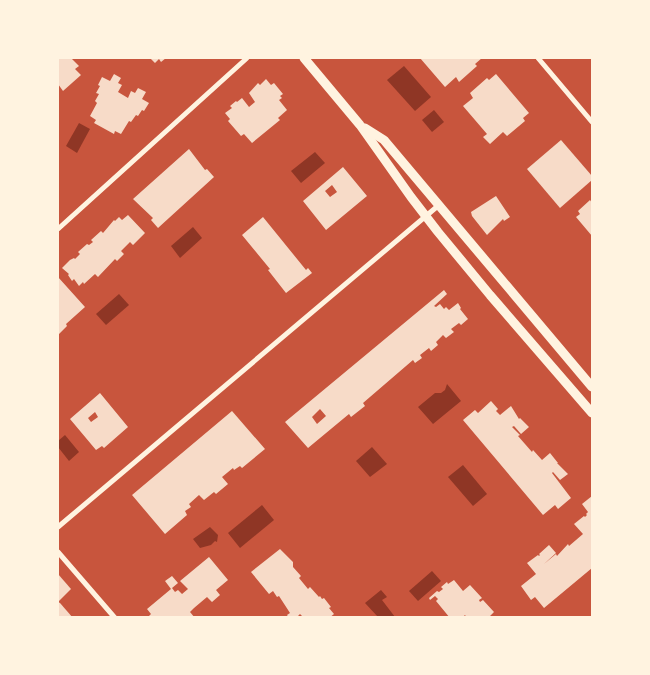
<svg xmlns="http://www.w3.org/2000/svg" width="650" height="675" font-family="'Noto Sans',sans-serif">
  <rect width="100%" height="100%" fill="#c8553d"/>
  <g fill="#8f3625">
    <polygon points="404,66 431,97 415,111 387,80"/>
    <polygon points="434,110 444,122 432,132 422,120"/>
    <polygon points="79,123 90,129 77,153 66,146"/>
    <polygon points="315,152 325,163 301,183 291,171"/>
    <polygon points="193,227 202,238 180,258 171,246"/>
    <polygon points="119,294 129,305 106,325 96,314"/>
    <polygon points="447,384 461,401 433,424 418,407 435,393 441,393 445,390"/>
    <polygon points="65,435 79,452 69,461 58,447 58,441"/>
    <polygon points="372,447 387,464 370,477 356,461"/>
    <polygon points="463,465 487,494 473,506 448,477"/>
    <polygon points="262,505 274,520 240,548 228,533"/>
    <polygon points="210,527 218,535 217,542 215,541 211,545 200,548 193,539"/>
    <polygon points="432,571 441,581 418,601 409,591"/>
    <polygon points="381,590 387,597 382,600 395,617 378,617 365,603"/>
  </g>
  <g fill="#f7dbc8" fill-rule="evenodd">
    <polygon points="58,58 71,58 79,66 75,69 81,75 63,91 58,84"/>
    <polygon points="150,58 166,58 161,62 159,59 155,63"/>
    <polygon points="420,58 482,58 475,64 477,66 459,82 456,77 445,87"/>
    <polygon points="114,74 121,78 118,83 122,85 118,92 128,98 131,91 135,93 138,88 146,92 142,99 149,103 144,111 142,110 138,116 136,115 131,122 129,121 121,134 115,131 114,134 94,123 96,120 90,116 97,103 95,101 99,94 96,93 100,86 98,85 102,77 110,81"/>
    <polygon points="496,74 529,113 523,118 525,121 507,136 503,132 490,144 483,137 487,134 463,106 473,98 470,93 487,78 489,80"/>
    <polygon points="266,79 271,85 274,83 283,94 280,96 282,98 279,100 287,110 278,118 280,120 252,143 244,134 241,136 228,121 230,119 225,113 232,108 230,106 236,101 237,102 242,98 249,107 255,102 249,93 258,83 260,85"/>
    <polygon points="561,140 592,176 592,180 560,208 527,169"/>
    <polygon points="189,149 205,170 207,169 214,177 158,228 151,220 153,218 133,199"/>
    <path d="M 343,167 L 367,196 L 326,230 L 303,201 ZM 332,185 L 337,192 L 330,197 L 325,191 Z"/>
    <polygon points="496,196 510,217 504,221 503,219 487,235 472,216 471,212"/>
    <polygon points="590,200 592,203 592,236 576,217 580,214 578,211"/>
    <polygon points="128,215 145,233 133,245 130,242 121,251 124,254 117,261 115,259 98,277 95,274 84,284 83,282 79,286 74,279 72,281 68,275 69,274 62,268 70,260 74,258 75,259 80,254 78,252 87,244 89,245 93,242 91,240 101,231 103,233 114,220 115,221 119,217 122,220"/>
    <polygon points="263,217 306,270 308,268 312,273 286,293 268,270 270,269 242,235"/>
    <polygon points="58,277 85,307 66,324 67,326 58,335"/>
    <path d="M 444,290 L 447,294 L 434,306 L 436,307 L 440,304 L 444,309 L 446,307 L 449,310 L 458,303 L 461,308 L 460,309 L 468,319 L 461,325 L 459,323 L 451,329 L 454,332 L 446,338 L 443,335 L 436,342 L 438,345 L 431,351 L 429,348 L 420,355 L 422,358 L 415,363 L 413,360 L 363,403 L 365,406 L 351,417 L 349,414 L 308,448 L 285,422 ZM 320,409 L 326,416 L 317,424 L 312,417 Z"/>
    <path d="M 100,393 L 128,427 L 104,448 L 102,446 L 96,450 L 70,419 ZM 95,412 L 98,417 L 91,422 L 88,418 Z"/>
    <polygon points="491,401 498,409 496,411 500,415 511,406 519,419 520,418 529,427 521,434 514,426 512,427 520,435 518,436 532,452 533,450 542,460 550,453 558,463 557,463 568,474 560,480 553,472 552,473 571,498 558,509 555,505 543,515 463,420 475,410 478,413"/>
    <polygon points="232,411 265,449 242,468 240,466 234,470 233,468 222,477 228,484 216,494 214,492 204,500 199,495 189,504 191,507 185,511 187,515 165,534 132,495"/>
    <polygon points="592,496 592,568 544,608 535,597 531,600 521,586 536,574 527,563 538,555 539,556 540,555 539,554 549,545 556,553 544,564 556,554 557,556 568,544 569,546 583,534 574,524 584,516 585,517 587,515 586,514 588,512 582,504"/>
    <polygon points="280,549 293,562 293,567 301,576 299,578 308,589 310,587 319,597 320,596 322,599 324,598 331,607 329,608 334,614 329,618 304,618 300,614 296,618 289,618 287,615 290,613 279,596 277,597 273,591 269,594 251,572"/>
    <polygon points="209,557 228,580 216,590 220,595 212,602 207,597 194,608 190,612 195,618 147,618 151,614 147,609 171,589 165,581 172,576 178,583 172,588 175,592 178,590 182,594 188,589 180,581"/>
    <polygon points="58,574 71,589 58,602"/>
    <polygon points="454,580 463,591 470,585 482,598 479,600 480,602 483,600 494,612 488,618 467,618 465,615 462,618 450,618 436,601 438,599 435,596 430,600 429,598 437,591 439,592 443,589 441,587 447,582 448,584"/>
    <polygon points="58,602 60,603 73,618 58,618"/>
  </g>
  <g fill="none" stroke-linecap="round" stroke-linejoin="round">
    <g stroke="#fff3e0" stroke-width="5">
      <polyline points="538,58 592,122"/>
      <polyline points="58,229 247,58"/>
      <polyline points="58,527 439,205"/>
      <polyline points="58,552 115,618"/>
    </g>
    <g stroke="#fff3e0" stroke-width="9">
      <polyline points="304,58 360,125 411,197 438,232 490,295 592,413"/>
      <polyline points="365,128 384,140 592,387"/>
    </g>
  </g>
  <rect width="650" height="675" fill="none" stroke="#fff3e0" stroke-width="118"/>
</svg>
